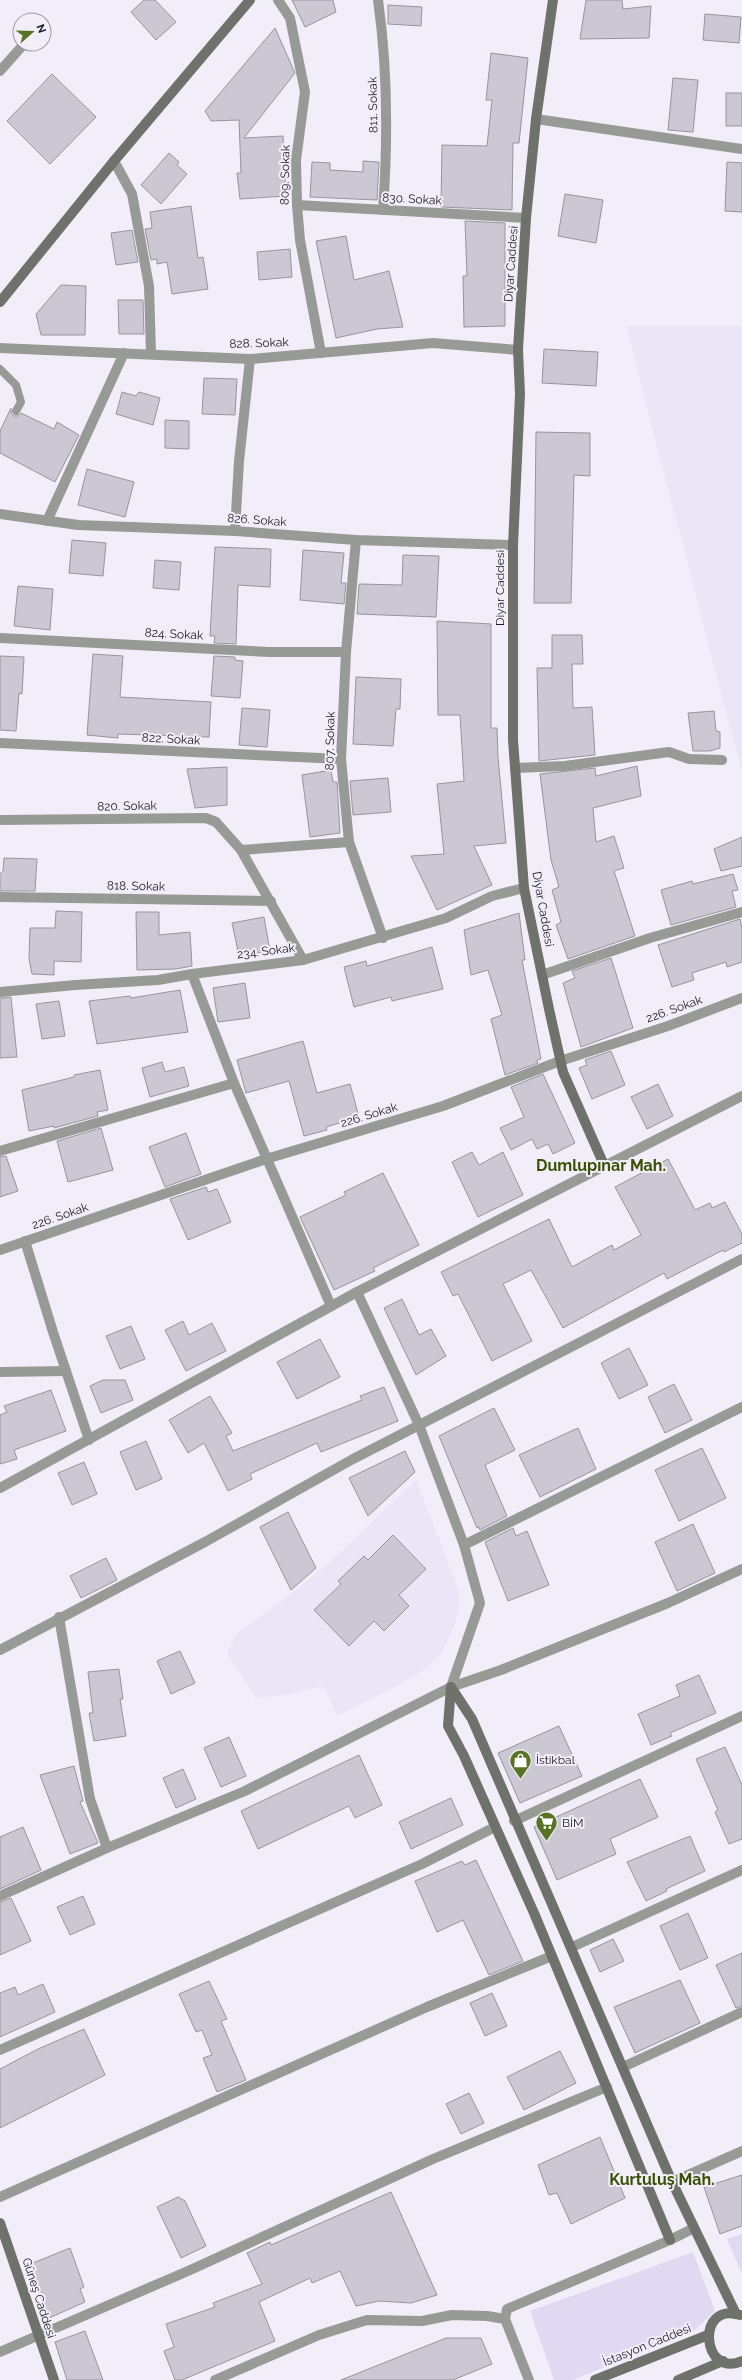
<svg xmlns="http://www.w3.org/2000/svg" width="742" height="2380" font-family="Raleway,sans-serif">
  <rect width="100%" height="100%" fill="#f1eef9"/>
  <g fill="#ebe5f8">
    <polygon points="626,326 742,326 742,773"/>
    <polygon points="416,1480 460,1593 456,1623 442,1652 428,1667 403,1683 337,1716 323,1686 290,1694 256,1698 227,1653 236,1634 282,1601 331,1561"/>
  </g>
  <g fill="#e1d9f2">
    <polygon points="742,2234 742,2274 727,2239"/>
    <polygon points="693,2252 715,2311 695,2330 573,2380 554,2380 530,2311"/>
  </g>
  <g fill="#cbc8d3" stroke="#97949e">
    <polygon points="144,0 155,0 176,22 156,40 131,12"/>
    <polygon points="292,0 333,0 336,12 305,27"/>
    <polygon points="586,0 622,0 623,9 651,6 649,38 580,39"/>
    <polygon points="388,5 422,7 421,26 388,24"/>
    <polygon points="705,14 741,17 739,43 703,40"/>
    <polygon points="275,28 295,73 244,138 283,136 286,196 240,199 237,173 241,173 239,120 211,121 205,111"/>
    <polygon points="491,53 528,58 519,143 513,143 512,210 441,207 442,145 487,146 492,100 486,100"/>
    <polygon points="52,74 96,117 50,164 7,121"/>
    <polygon points="673,78 698,80 693,132 668,130"/>
    <rect x="726" y="93" width="16" height="33"/>
    <polygon points="169,153 179,162 177,165 187,174 161,204 141,185"/>
    <polygon points="363,161 379,162 377,200 310,197 312,162 330,163 330,170 363,172"/>
    <polygon points="727,162 742,163 742,212 725,211"/>
    <polygon points="565,194 603,200 596,243 558,236"/>
    <polygon points="191,206 198,258 203,257 208,289 172,294 167,262 157,264 157,259 151,260 145,229 152,228 150,212"/>
    <polygon points="465,221 505,223 505,326 464,327 463,276 467,276"/>
    <polygon points="132,230 138,262 116,265 111,233"/>
    <polygon points="346,236 354,280 389,271 403,327 377,329 336,338 316,241"/>
    <polygon points="290,249 292,277 259,280 257,252"/>
    <polygon points="61,285 86,286 85,335 41,335 36,314"/>
    <polygon points="118,300 143,300 144,334 119,334"/>
    <polygon points="544,349 598,352 596,386 542,383"/>
    <polygon points="204,378 237,379 235,415 202,414"/>
    <polygon points="122,392 136,396 139,392 160,398 153,425 116,414"/>
    <polygon points="11,408 11,413 14,416 18,416 21,413 54,429 57,422 79,435 55,482 0,453 0,431"/>
    <polygon points="165,420 189,421 189,449 165,448"/>
    <polygon points="536,432 590,433 590,476 574,475 571,603 534,603"/>
    <polygon points="87,469 134,482 125,517 78,505"/>
    <polygon points="72,540 106,543 103,576 69,573"/>
    <polygon points="215,547 271,549 270,587 238,585 236,644 214,643 215,636 210,636"/>
    <polygon points="303,550 344,553 341,583 346,583 344,604 300,600"/>
    <polygon points="403,555 439,556 436,617 357,614 359,584 402,585"/>
    <polygon points="155,560 181,562 179,590 153,588"/>
    <polygon points="18,586 53,589 50,630 14,626"/>
    <polygon points="437,621 491,624 491,728 497,728 498,757 506,843 474,846 492,885 437,910 411,856 444,854 437,784 464,781 460,715 438,715"/>
    <polygon points="552,635 582,635 583,664 572,664 573,708 592,707 595,755 539,761 537,668 552,668"/>
    <polygon points="93,654 123,656 120,697 211,702 209,737 118,734 118,738 87,735"/>
    <polygon points="0,656 24,657 22,694 19,693 16,731 0,730"/>
    <polygon points="214,656 235,657 235,660 243,661 240,698 211,696"/>
    <polygon points="356,677 401,679 400,709 396,709 393,746 353,744"/>
    <polygon points="242,708 270,710 267,747 239,745"/>
    <polygon points="714,711 716,731 720,732 720,748 710,751 693,751 688,713"/>
    <polygon points="637,766 641,796 593,808 596,842 614,836 624,868 614,871 635,936 568,959 556,925 561,922 552,890 559,887 551,860 540,774 595,768 596,776"/>
    <polygon points="227,767 227,805 195,808 187,769"/>
    <polygon points="331,770 333,782 337,782 340,833 310,837 302,775"/>
    <polygon points="388,778 391,812 353,815 350,781"/>
    <polygon points="742,837 742,866 721,871 714,849"/>
    <polygon points="4,858 37,859 35,891 0,891 0,874 3,871"/>
    <polygon points="733,874 738,890 732,891 736,907 671,925 661,890 692,881 693,884"/>
    <polygon points="56,911 82,912 81,962 54,961 54,975 32,974 29,959 30,928 55,928"/>
    <polygon points="136,912 159,912 159,935 190,932 192,966 176,969 137,970"/>
    <polygon points="519,913 525,960 522,960 541,1059 537,1060 538,1063 505,1075 491,1019 502,1015 488,970 471,975 464,930"/>
    <polygon points="264,917 270,951 239,956 232,923"/>
    <polygon points="740,919 742,928 742,962 727,967 726,962 692,973 694,980 672,987 658,945"/>
    <polygon points="432,947 443,989 392,1001 391,997 354,1007 344,967 366,961 367,966"/>
    <polygon points="611,958 633,1028 581,1047 563,983 575,978 572,971"/>
    <polygon points="245,983 250,1018 218,1022 213,988"/>
    <polygon points="180,990 188,1032 97,1044 89,1001 130,996 131,998"/>
    <polygon points="11,997 17,1057 0,1058 0,998"/>
    <polygon points="59,1001 65,1036 42,1039 36,1004"/>
    <polygon points="303,1041 317,1093 350,1084 359,1117 326,1127 327,1130 304,1136 289,1081 246,1093 237,1060"/>
    <polygon points="611,1051 625,1085 592,1099 579,1068 587,1065 585,1060"/>
    <polygon points="162,1062 165,1072 184,1067 189,1086 150,1097 142,1068"/>
    <polygon points="100,1070 108,1110 97,1112 98,1116 54,1128 54,1126 29,1131 22,1090 74,1077 74,1075"/>
    <polygon points="543,1074 575,1143 553,1154 548,1144 537,1149 532,1139 511,1150 500,1128 524,1117 511,1087"/>
    <polygon points="658,1084 673,1116 647,1129 631,1097"/>
    <polygon points="101,1128 113,1170 68,1182 57,1141"/>
    <polygon points="186,1133 201,1174 165,1187 149,1147"/>
    <polygon points="472,1152 479,1165 503,1152 523,1195 478,1217 452,1162"/>
    <polygon points="6,1156 18,1191 0,1197 0,1157"/>
    <polygon points="668,1159 695,1210 710,1203 712,1208 725,1202 742,1234 742,1243 724,1252 723,1250 667,1279 664,1273 563,1328 531,1270 503,1284 532,1341 492,1361 458,1294 453,1296 441,1272 549,1219 572,1267 612,1245 614,1250 641,1235 615,1187"/>
    <polygon points="383,1173 419,1245 373,1268 375,1271 334,1290 300,1217 346,1195 344,1192"/>
    <polygon points="206,1187 208,1192 217,1189 231,1222 188,1240 170,1199"/>
    <polygon points="402,1299 419,1335 431,1329 446,1356 416,1375 384,1308"/>
    <polygon points="183,1321 189,1335 212,1323 226,1351 186,1371 165,1330"/>
    <polygon points="131,1326 145,1359 120,1369 106,1336"/>
    <polygon points="320,1339 340,1377 297,1399 277,1362"/>
    <polygon points="629,1348 648,1385 619,1399 601,1363"/>
    <polygon points="103,1380 125,1380 133,1400 101,1413 90,1386"/>
    <polygon points="674,1384 692,1420 665,1433 648,1397"/>
    <polygon points="384,1387 398,1421 321,1452 317,1443 250,1474 252,1479 228,1491 204,1443 188,1453 169,1420 210,1396 232,1433 226,1436 233,1451 362,1400 360,1396"/>
    <polygon points="51,1390 66,1431 14,1450 17,1459 0,1464 0,1415 7,1412 4,1406"/>
    <polygon points="494,1408 515,1450 485,1465 507,1516 480,1530 479,1527 477,1528 439,1436"/>
    <polygon points="578,1428 596,1469 540,1497 519,1455"/>
    <polygon points="146,1441 162,1479 136,1490 120,1452"/>
    <polygon points="702,1448 726,1498 679,1521 655,1470"/>
    <polygon points="405,1451 415,1472 368,1516 349,1478"/>
    <polygon points="84,1462 97,1494 72,1505 58,1473"/>
    <polygon points="288,1512 316,1568 291,1590 260,1527"/>
    <polygon points="693,1524 715,1573 677,1591 655,1542"/>
    <polygon points="513,1528 516,1536 527,1531 549,1585 508,1601 485,1542"/>
    <polygon points="393,1535 426,1569 399,1595 409,1606 384,1631 374,1621 349,1646 314,1610 341,1584 338,1581 364,1556 368,1560"/>
    <polygon points="106,1558 117,1580 81,1598 70,1576"/>
    <polygon points="180,1651 195,1683 171,1694 157,1661"/>
    <polygon points="119,1669 123,1699 120,1699 126,1736 94,1741 89,1713 93,1713 88,1672"/>
    <polygon points="699,1675 716,1713 670,1733 672,1736 651,1745 638,1714 680,1696 676,1685"/>
    <polygon points="559,1726 582,1776 520,1803 498,1753"/>
    <polygon points="229,1737 246,1776 221,1787 204,1748"/>
    <polygon points="725,1747 742,1785 742,1839 729,1844 715,1812 718,1810 696,1759"/>
    <polygon points="359,1755 382,1805 355,1818 349,1806 258,1849 241,1811"/>
    <polygon points="74,1766 83,1801 80,1802 98,1843 70,1854 40,1775"/>
    <polygon points="183,1769 196,1799 176,1808 163,1778"/>
    <polygon points="640,1779 658,1817 610,1839 616,1854 557,1880 534,1827"/>
    <polygon points="451,1798 463,1825 411,1849 399,1822"/>
    <polygon points="23,1827 41,1870 0,1889 0,1837"/>
    <polygon points="690,1836 705,1871 666,1889 667,1891 646,1901 627,1862"/>
    <polygon points="476,1860 523,1961 489,1975 463,1920 437,1932 415,1881 462,1861 465,1865"/>
    <polygon points="83,1896 95,1924 70,1935 57,1907"/>
    <polygon points="11,1898 31,1941 0,1955 0,1902"/>
    <polygon points="688,1913 708,1958 680,1970 660,1926"/>
    <polygon points="613,1939 624,1961 600,1972 590,1950"/>
    <polygon points="742,1953 742,2006 736,2008 716,1965"/>
    <polygon points="680,1980 700,2023 635,2053 614,2007"/>
    <polygon points="209,1981 227,2019 221,2021 246,2080 217,2092 203,2058 212,2055 202,2030 196,2032 179,1994"/>
    <polygon points="43,1984 55,2012 0,2037 0,1993 15,1987 18,1995"/>
    <polygon points="492,1993 507,2026 485,2036 470,2003"/>
    <polygon points="84,2029 105,2075 0,2128 0,2069 38,2049"/>
    <polygon points="560,2051 576,2083 524,2110 507,2077"/>
    <polygon points="469,2093 484,2123 461,2134 446,2104"/>
    <polygon points="600,2137 625,2198 571,2224 557,2193 549,2195 538,2165"/>
    <polygon points="742,2175 742,2226 720,2234 704,2187"/>
    <polygon points="391,2192 437,2295 411,2303 379,2301 356,2306 340,2271 312,2283 310,2278 259,2302 275,2341 182,2380 175,2380 164,2351 174,2347 166,2324 215,2307 213,2303 262,2284 247,2253 270,2242 271,2245"/>
    <polygon points="178,2197 185,2201 206,2246 181,2258 157,2207"/>
    <polygon points="70,2248 84,2287 80,2289 85,2302 49,2318 28,2265"/>
    <polygon points="85,2331 103,2380 67,2380 55,2342"/>
    <polygon points="446,2338 481,2338 492,2364 453,2380 341,2380"/>
  </g>
  <g fill="none" stroke-linecap="round" stroke-linejoin="round">
    <polyline stroke="#989a96" stroke-width="8" points="0,369 16,385 21,402 16,411"/>
    <g stroke="#989a96" stroke-width="10">
      <polyline points="278,0 290,18 305,92 296,160 297,205 300,240 321,353"/>
      <path d="M 378,0 C 388,70 388,139 383,210"/>
      <polyline points="0,71 24,44"/>
      <polyline points="536,119 742,149"/>
      <polyline points="114,161 132,194 149,286 151,354"/>
      <polyline points="297,205 526,218"/>
      <polyline points="0,348 250,359 433,343 518,350"/>
      <polyline points="0,514 78,525 235,531 356,540 513,545"/>
      <polyline points="47,521 124,353"/>
      <polyline points="235,531 239,461 250,359"/>
      <polyline points="356,540 346,652 341,759 349,842 383,938"/>
      <polyline points="0,638 269,652 346,652"/>
      <polyline points="0,743 341,759"/>
      <polyline points="515,768 565,766 669,752 689,759 722,760"/>
      <polyline points="0,820 206,818 216,822 241,850 349,842"/>
      <polyline points="241,850 303,960"/>
      <polyline points="0,897 271,901"/>
      <polyline points="192,974 234,1083 331,1306"/>
      <polyline points="542,975 650,938 742,912"/>
      <polyline points="0,992 75,985 158,980 192,974 303,960 446,918 492,896 524,888"/>
      <polyline points="0,1151 234,1083"/>
      <polyline points="25,1241 53,1332 89,1440"/>
      <polyline points="0,1250 266,1159 443,1106 560,1061 668,1026 742,998"/>
      <polyline points="357,1292 419,1425 464,1545 480,1603 451,1687"/>
      <polyline points="0,1372 66,1371"/>
      <polyline points="0,1488 357,1292 742,1096"/>
      <polyline points="464,1545 742,1407"/>
      <polyline points="59,1617 90,1799 107,1848"/>
      <polyline points="0,1650 205,1542 353,1459 742,1259"/>
      <polyline points="514,1821 742,1716"/>
      <polyline points="0,1896 107,1848 245,1791 451,1687 501,1670 668,1603 742,1569"/>
      <polyline points="572,1947 742,1870"/>
      <polyline points="0,2050 422,1864 495,1827"/>
      <polyline points="623,2067 742,2012"/>
      <polyline points="672,2182 742,2151"/>
      <polyline points="0,2197 427,2007 552,1956"/>
      <polyline points="0,2352 188,2271 433,2159 607,2087"/>
      <polyline points="215,2380 319,2335 367,2320 422,2321 452,2315 487,2316 505,2319"/>
      <polyline points="529,2380 505,2319 507,2309 670,2240 694,2228"/>
    </g>
    <g stroke="#6f726b" stroke-width="10">
      <polyline points="553,0 536,119 526,218 518,350 520,394 513,545 513,740 524,888 549,1009 563,1072 604,1165"/>
      <polyline points="0,302 114,161 250,0"/>
      <polyline points="451,1687 472,1719 672,2182 736,2314"/>
      <polyline points="451,1687 448,1726 464,1756 534,1913 670,2240"/>
      <polyline points="0,2223 54,2380"/>
      <path d="M 740,2315 C 695,2301 702,2379 742,2361"/>
      <polyline points="595,2380 708,2335"/>
      <polyline points="678,2380 723,2361"/>
    </g>
  </g>
  <defs>
    <symbol id="shop-pin" viewBox="-11 -11 22 30"><path d="M0 17L-7.5 6A9.5 9.5 0 1 1 7.5 6Z" fill="#587326" stroke="#f1eef9"/><path d="M-5-2.5h2.3a2.7 3.5 0 0 1 5.4 0H5L5.5 6h-11ZM-1.5-2.5h3a1.5 2.3 0 0 0-3 0Z" fill="#fff"/></symbol>
    <symbol id="supermarket-pin" viewBox="-11 -11 22 30"><path d="M0 17L-7.5 6A9.5 9.5 0 1 1 7.5 6Z" fill="#587326" stroke="#f1eef9"/><path d="M-6-5.5h2.5l.6 2H6L4.5 2H-2.5L-4.4-4H-6ZM-1.5 3.2a1.3 1.3 0 1 0 .1 0ZM3 3.2a1.3 1.3 0 1 0 .1 0Z" fill="#fff"/></symbol>
  </defs>
  <g fill-rule="evenodd">
    <use href="#shop-pin" x="508" y="1748" width="25" height="34"/>
    <use href="#supermarket-pin" x="534" y="1810" width="25" height="34"/>
  </g>
  <g text-anchor="middle" stroke-width="4" stroke-linejoin="round" paint-order="stroke">
    <g font-size="12" fill="#1d1c20" stroke="#f1eef9">
      <text transform="translate(373 105) rotate(-91)" y="4">811. Sokak</text>
      <text transform="translate(285 175) rotate(-89)" y="4">809. Sokak</text>
      <text transform="translate(412 199) rotate(3)" y="4">830. Sokak</text>
      <text transform="translate(511 264) rotate(-86)" y="4">Diyar Caddesi</text>
      <text transform="translate(259 343) rotate(-2)" y="4">828. Sokak</text>
      <text transform="translate(257 520) rotate(4)" y="4">826. Sokak</text>
      <text transform="translate(500 588) rotate(-90)" y="4">Diyar Caddesi</text>
      <text transform="translate(174 634) rotate(3)" y="4">824. Sokak</text>
      <text transform="translate(171 739) rotate(3)" y="4">822. Sokak</text>
      <text transform="translate(330 741) rotate(-89)" y="4">807. Sokak</text>
      <text transform="translate(127 806) rotate(-1)" y="4">820. Sokak</text>
      <text transform="translate(136 886) rotate(1)" y="4">818. Sokak</text>
      <text transform="translate(543 909) rotate(80)" y="4">Diyar Caddesi</text>
      <text transform="translate(266 951) rotate(-7)" y="4">234. Sokak</text>
      <text transform="translate(674 1009) rotate(-20)" y="4">226. Sokak</text>
      <text transform="translate(369 1115) rotate(-17)" y="4">226. Sokak</text>
      <text transform="translate(60 1216) rotate(-19)" y="4">226. Sokak</text>
      <text transform="translate(39 2298) rotate(72)" y="4">Güneş Caddesi</text>
      <text transform="translate(647 2345) rotate(-22)" y="4">İstasyon Caddesi</text>
    </g>
    <g font-size="12" fill="#1d1c20" stroke="#f1eef9" text-anchor="start">
      <text x="536" y="1764">İstikbal</text>
      <text x="562" y="1827">BİM</text>
    </g>
    <g font-size="16" font-weight="bold" fill="#3a5103" stroke="#f1eef9">
      <text x="601" y="1171">Dumlupınar Mah.</text>
      <text x="662" y="2185">Kurtuluş Mah.</text>
    </g>
  </g>
  <g transform="translate(32 32) rotate(70)"><circle r="19" fill="#f1eef9" stroke="#9c9aa2"/>
  <path d="M0-3L7 15L0 10L-7 15Z" fill="#587326"/>
  <text y="-6" font-size="11" font-weight="bold" text-anchor="middle" fill="#1d1c20">N</text>
  </g>
</svg>
